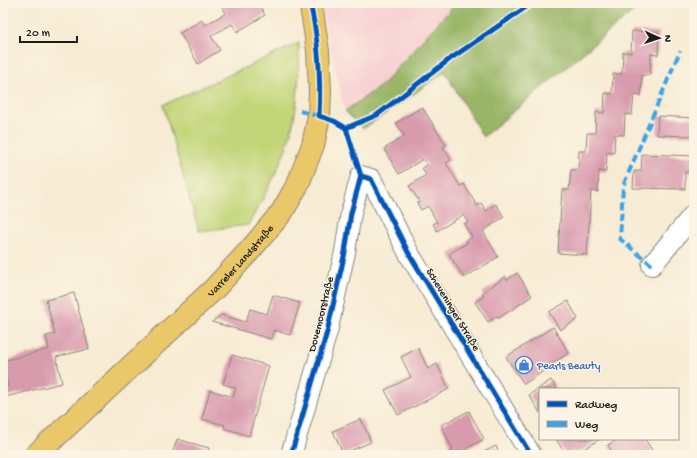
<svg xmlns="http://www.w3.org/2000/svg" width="697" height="458" font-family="'Gochi Hand',sans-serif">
  <rect width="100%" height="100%" fill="#fcf5e5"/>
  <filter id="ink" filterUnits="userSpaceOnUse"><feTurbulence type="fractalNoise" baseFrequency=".025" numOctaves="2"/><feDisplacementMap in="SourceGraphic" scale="8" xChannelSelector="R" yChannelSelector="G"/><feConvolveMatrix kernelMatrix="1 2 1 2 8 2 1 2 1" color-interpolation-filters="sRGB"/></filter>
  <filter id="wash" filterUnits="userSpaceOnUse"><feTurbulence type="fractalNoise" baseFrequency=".012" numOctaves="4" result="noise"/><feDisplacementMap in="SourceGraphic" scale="16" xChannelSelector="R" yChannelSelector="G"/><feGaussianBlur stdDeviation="0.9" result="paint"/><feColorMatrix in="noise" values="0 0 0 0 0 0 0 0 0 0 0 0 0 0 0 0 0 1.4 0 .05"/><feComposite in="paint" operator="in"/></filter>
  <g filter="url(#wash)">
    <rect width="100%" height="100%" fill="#f7ebd3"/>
    <polygon fill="#f7cfd1" points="320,3 456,3 381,86 345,111"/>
    <path fill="#c2d578" stroke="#6f784a" d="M 299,43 C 299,68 299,94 294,119 C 287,156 267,192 248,225 L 199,231 L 163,105 Z"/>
    <polygon fill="#99b668" stroke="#5a6942" points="456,3 643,3 483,137 445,72 363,129 345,111 381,86"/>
    <g id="blocks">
      <g fill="#d89aad">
        <polygon points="220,3 258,3 265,15 237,32 232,24 211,36 220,50 198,64 180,33 202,20 205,25 226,13"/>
        <polygon points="632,31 659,32 658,55 651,54 650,75 642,75 641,96 634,95 632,115 625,114 624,135 615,134 614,153 607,152 606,172 599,171 598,192 591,191 587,255 558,253 562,190 569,190 571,170 578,170 579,151 586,151 587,133 595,133 596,112 604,113 605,93 612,94 613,74 622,74 623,52 631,53"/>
        <polygon points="422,107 446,145 443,147 451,160 446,163 460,186 464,184 477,206 481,203 486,211 496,204 504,217 483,231 498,257 464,278 449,254 467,243 466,241 472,237 464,224 468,222 463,215 437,231 433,224 437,222 428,206 421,210 417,203 420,202 409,186 426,175 422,168 427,165 423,159 399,174 384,149 404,136 396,123"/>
        <polygon points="658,116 694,118 694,136 657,135"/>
        <polygon points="642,154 694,156 694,173 685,172 685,189 633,188 634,171 641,171"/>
        <polygon points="517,273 532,296 499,318 497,316 488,322 475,302 484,296 482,293 505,277 507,280"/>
        <polygon points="74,293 89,349 56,357 62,383 5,397 3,387 8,386 3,365 3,361 49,349 46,336 55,334 46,300"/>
        <polygon points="273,295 300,303 290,335 274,330 271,339 212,322 221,315 246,322 250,309 267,314"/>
        <polygon points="568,301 578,319 560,330 549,312"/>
        <polygon points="553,327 569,353 550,365 551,366 524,384 506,357"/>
        <polygon points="418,348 428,369 437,364 449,389 398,415 385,390 411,377 401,357"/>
        <polygon points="232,355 269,366 249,436 224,428 225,425 202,419 210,390 233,397 236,388 223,384"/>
        <polygon points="551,380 557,389 540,389 540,413 529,395"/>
        <polygon points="469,411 484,439 467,448 471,455 447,455 446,454 453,450 441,425"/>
        <polygon points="361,419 371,442 343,454 333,431"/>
        <polygon points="177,439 209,448 207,455 172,455"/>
        <polygon points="556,439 600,439 574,455 572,451 566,455"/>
        <polygon points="618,439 645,439 655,455 614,455 608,445"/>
        <polygon points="496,446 500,455 478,455"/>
      </g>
    </g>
  </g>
  <g filter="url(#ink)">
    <use href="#blocks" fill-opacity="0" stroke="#8a8478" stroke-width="1"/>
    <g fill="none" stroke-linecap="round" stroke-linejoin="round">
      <defs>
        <g id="minor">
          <polyline points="652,265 694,214"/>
          <polyline points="291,455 327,332 345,252 351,213 361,176 371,179 408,252 531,455"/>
        </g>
        <g id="major">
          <path id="s1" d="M 36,455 L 214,289 L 251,249 L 282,212 L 298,184 L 313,145 L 319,116 L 320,90 L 318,51 L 313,18 L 310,3"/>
        </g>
      </defs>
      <use href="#minor" stroke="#8a8478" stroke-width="22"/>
      <use href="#major" stroke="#8a8478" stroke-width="24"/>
      <use href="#minor" stroke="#fff" stroke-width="20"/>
      <use href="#major" stroke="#eac769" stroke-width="22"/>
      <g stroke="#3da2ea" stroke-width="4" stroke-dasharray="8 4" stroke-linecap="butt">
        <polyline points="300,111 321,117"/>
        <polyline points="652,265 620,239 623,186 680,51"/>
      </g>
      <defs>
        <g id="cycleway">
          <path d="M 310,3 C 319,41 321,77 319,116 L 334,121 L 346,128 L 361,176"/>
          <polyline points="346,128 377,115 450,59 532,3"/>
          <polyline points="361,176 371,179 408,252 531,455"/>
          <polyline points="291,455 327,332 345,252 351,213 361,176"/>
        </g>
      </defs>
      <use href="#cycleway" stroke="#fcf5e5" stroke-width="8"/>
      <use href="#cycleway" stroke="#0057b8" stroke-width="5"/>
    </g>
  </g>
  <defs>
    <symbol id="shop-ring" viewBox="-11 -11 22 22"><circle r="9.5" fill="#fcf5e5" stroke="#3f7fe0" stroke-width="1.5"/><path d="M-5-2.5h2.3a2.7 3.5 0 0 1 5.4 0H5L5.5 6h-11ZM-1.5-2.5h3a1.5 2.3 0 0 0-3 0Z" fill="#3f7fe0"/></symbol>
  </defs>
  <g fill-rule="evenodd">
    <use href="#shop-ring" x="514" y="355" width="20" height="20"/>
  </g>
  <g text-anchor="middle" stroke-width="3" stroke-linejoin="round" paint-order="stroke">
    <g font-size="11" fill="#1c1c1c" stroke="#fcf5e5">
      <text dy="4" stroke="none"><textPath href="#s1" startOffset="282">Varreler Landstraße</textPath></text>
      <text transform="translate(454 309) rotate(59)" y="4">Scheveninger Straße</text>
      <text transform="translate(320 314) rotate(-76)" y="4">Dovemoorstraße</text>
    </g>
    <g font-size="11" fill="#366cbe" stroke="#fcf5e5" text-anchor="start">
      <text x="537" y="369">Pearls Beauty</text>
    </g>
  </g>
  <rect width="697" height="458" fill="none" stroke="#fcf5e5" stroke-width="16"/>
  <rect x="539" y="388" width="140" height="52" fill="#fcf5e5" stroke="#a29e95"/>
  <rect x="547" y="401" width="20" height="6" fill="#0057b8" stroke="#a29e95"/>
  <text x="575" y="408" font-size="12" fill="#1c1c1c">Radweg</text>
  <rect x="547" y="421" width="20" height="6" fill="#3da2ea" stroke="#a29e95"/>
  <text x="575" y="428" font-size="12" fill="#1c1c1c">Weg</text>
  <g transform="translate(659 38) rotate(93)" stroke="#fcf5e5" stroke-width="3" paint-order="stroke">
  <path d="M0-3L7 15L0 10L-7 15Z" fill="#1c1c1c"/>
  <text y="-6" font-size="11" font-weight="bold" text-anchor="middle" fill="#1c1c1c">N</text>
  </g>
  <path d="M20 36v6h57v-6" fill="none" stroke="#1c1c1c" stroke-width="2"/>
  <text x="26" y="36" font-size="12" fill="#1c1c1c" stroke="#fcf5e5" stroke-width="3" paint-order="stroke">20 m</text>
</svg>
